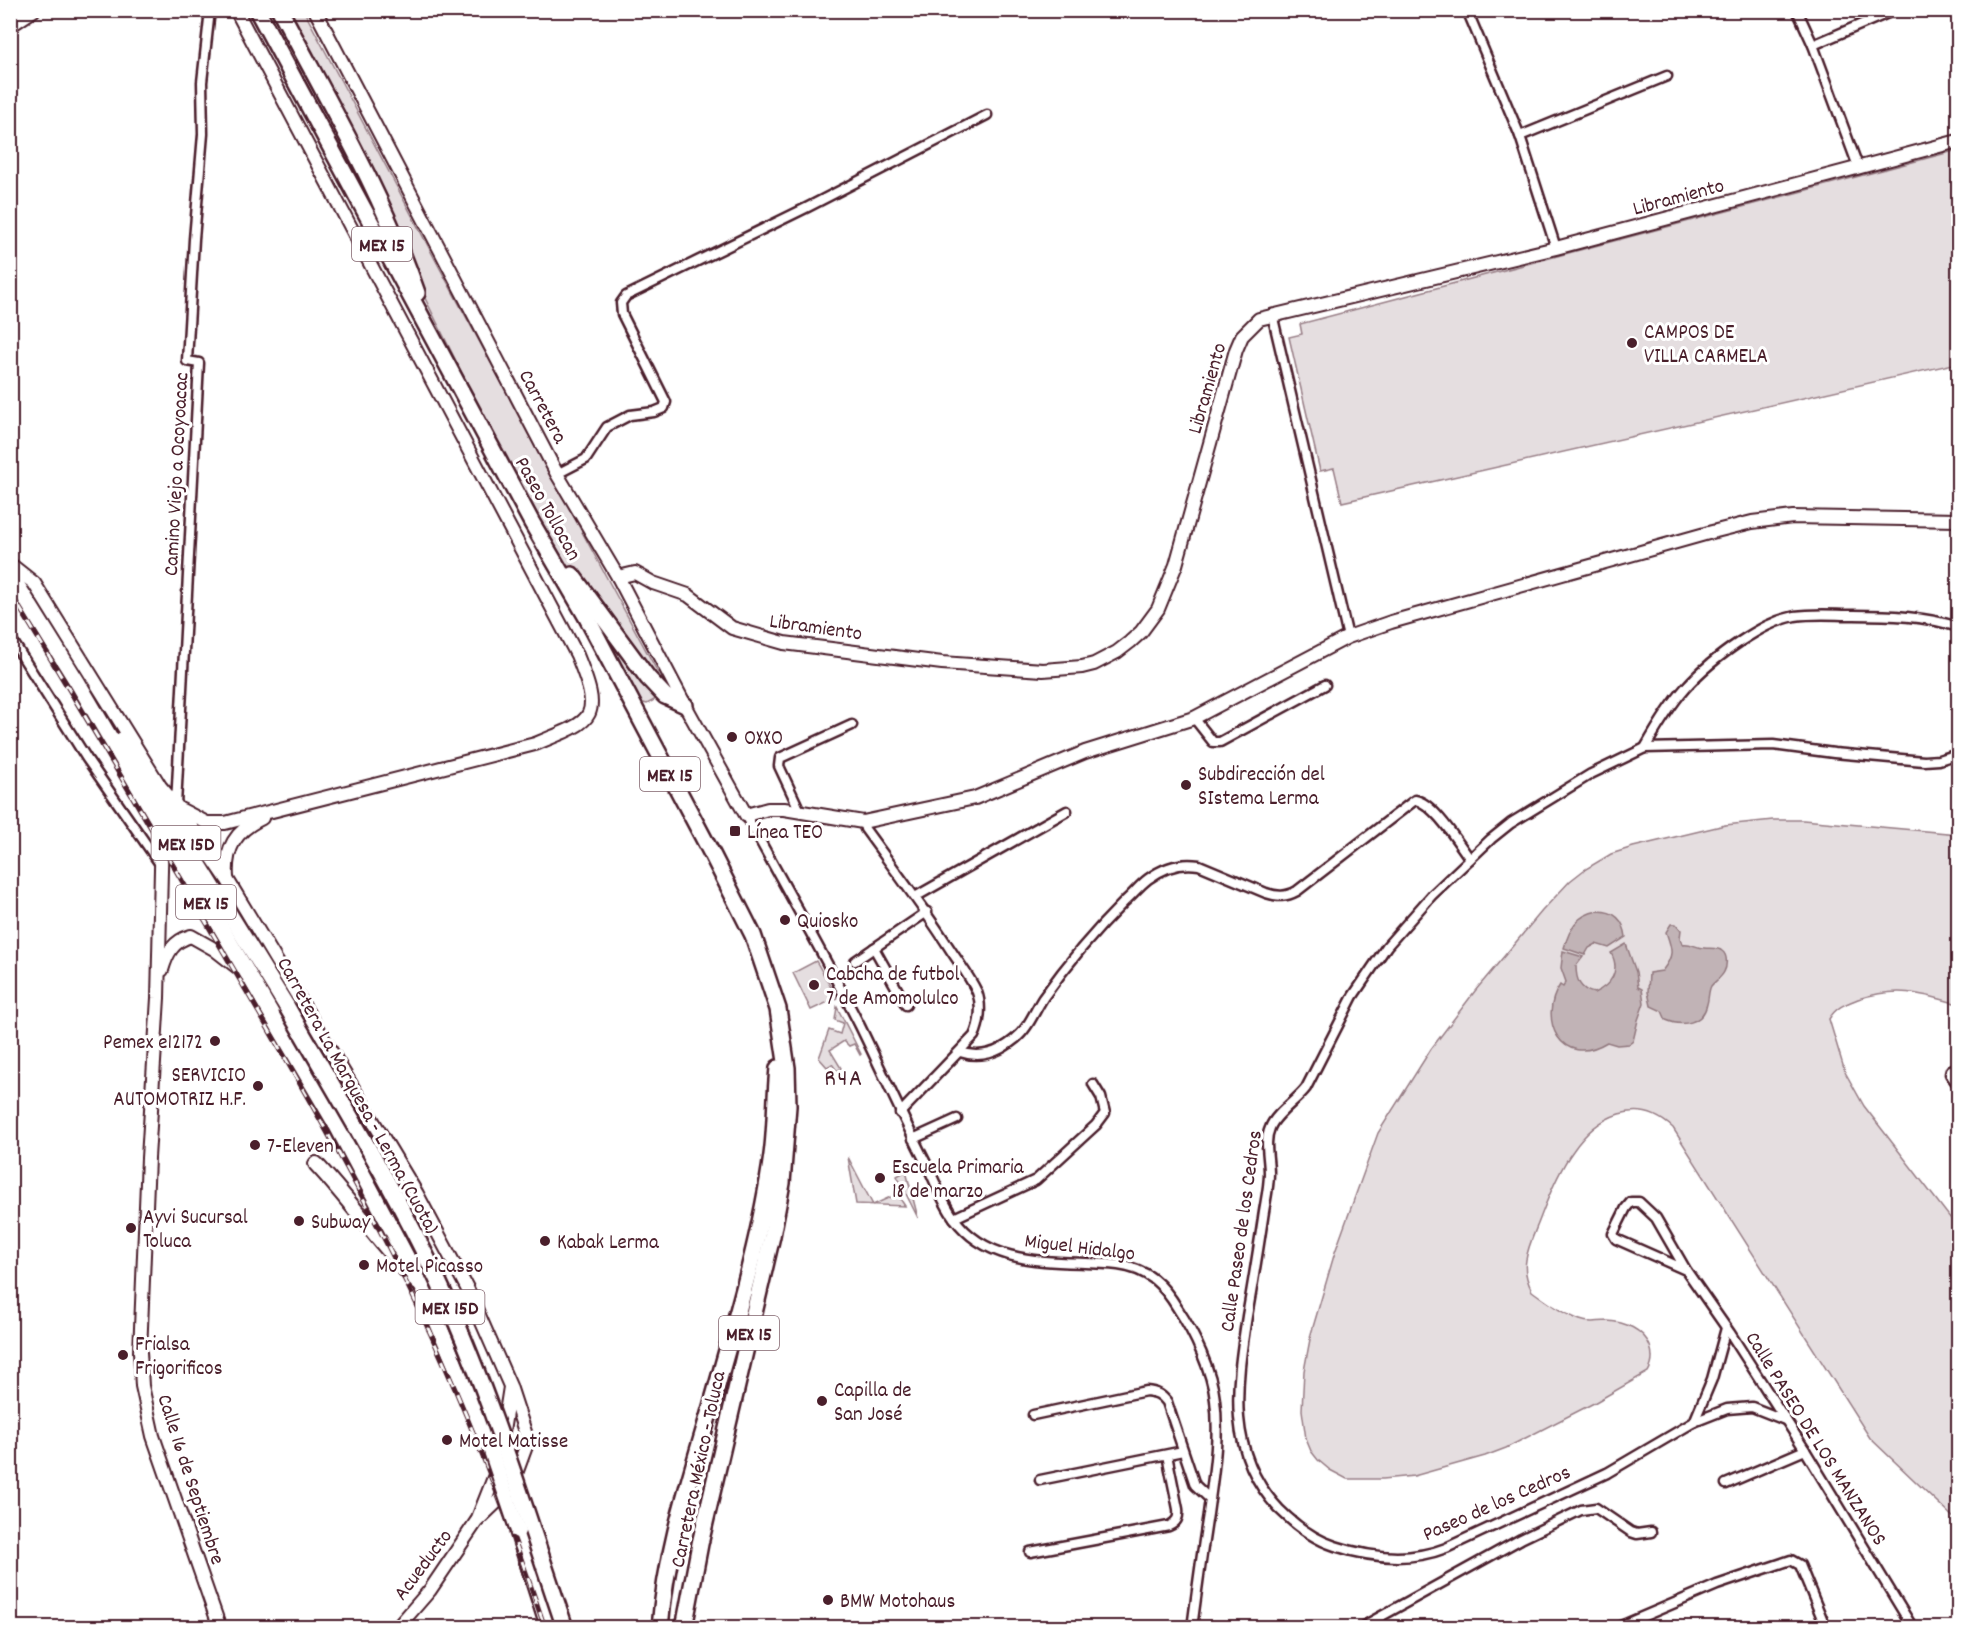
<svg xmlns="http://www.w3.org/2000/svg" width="1969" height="1638" font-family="Dekko,sans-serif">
  <rect width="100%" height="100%" fill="#fff"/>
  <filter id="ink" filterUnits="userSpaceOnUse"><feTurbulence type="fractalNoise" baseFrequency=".0167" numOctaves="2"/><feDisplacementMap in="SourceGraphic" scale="12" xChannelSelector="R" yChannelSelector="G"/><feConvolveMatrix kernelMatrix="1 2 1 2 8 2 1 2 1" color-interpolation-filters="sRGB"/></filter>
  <g filter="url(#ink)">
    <g fill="#e5dee0" stroke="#987e86" stroke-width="1.5">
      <polygon points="283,11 304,11 437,263 663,682 658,698 647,704 637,701 547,545"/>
      <polygon points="1958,150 1958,363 1342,502 1334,468 1320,471 1289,337 1302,334 1300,324"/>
      <path d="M 1773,820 L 1803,820 L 1958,834 L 1958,1004 C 1920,993 1898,986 1858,999 C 1845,1004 1836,1007 1829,1019 L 1845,1072 L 1864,1106 L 1958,1228 L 1958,1522 L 1870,1438 L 1673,1128 C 1638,1095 1597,1116 1573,1151 C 1559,1170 1549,1195 1541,1216 C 1536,1230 1528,1245 1526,1260 C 1524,1270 1527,1281 1532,1291 C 1547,1302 1562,1313 1580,1320 C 1590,1324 1597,1321 1608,1321 C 1624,1322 1643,1329 1650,1346 C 1653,1355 1653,1364 1648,1372 L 1594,1403 L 1506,1448 L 1485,1456 L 1414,1476 L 1383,1479 L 1347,1479 L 1330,1470 L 1318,1460 L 1311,1451 L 1306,1439 L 1302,1410 L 1304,1371 L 1311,1334 L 1335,1252 L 1378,1133 L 1431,1049 L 1475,991 L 1542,911 L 1570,881 L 1584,870 L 1611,854 L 1633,847 L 1725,825 Z"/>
      <polygon points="816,961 837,998 811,1010 793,973"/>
      <polygon points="837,1007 861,1054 860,1055 854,1044 849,1046 844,1041 830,1050 841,1068 837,1071 832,1064 827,1067 819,1058 829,1030 840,1034 843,1023 835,1020"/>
      <polygon points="848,1157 873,1205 897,1194 905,1206 856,1204"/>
      <polygon points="906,1171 918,1218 897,1176"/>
    </g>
    <g fill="#c1b3b6" stroke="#91787e" stroke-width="1.5">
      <path d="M 1598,911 C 1616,911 1624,921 1626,937 L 1609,948 L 1596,944 L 1589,948 L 1585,955 L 1564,948 C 1570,928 1576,915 1598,911 Z"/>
      <path d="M 1671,924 L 1676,924 L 1681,930 L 1680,938 L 1682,944 C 1691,942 1695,948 1704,948 C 1709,949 1718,947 1722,951 C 1728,955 1727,967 1724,972 C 1721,978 1715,981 1711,986 C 1708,992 1709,998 1707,1004 C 1703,1024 1682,1027 1666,1020 L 1662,1011 L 1651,1006 L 1648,992 L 1649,973 L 1662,971 C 1675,955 1672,949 1666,932 Z"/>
      <path d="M 1626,944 L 1636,972 L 1638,987 L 1642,989 L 1644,1003 L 1638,1020 L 1633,1041 L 1629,1044 L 1617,1045 L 1607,1042 C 1561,1070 1537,1019 1560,985 L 1563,987 L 1566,982 L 1561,968 L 1563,951 L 1583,957 L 1576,966 C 1576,980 1580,990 1594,993 C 1611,985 1621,971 1611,953 Z"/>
    </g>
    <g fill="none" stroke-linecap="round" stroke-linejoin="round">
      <defs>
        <g id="street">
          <polyline points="1467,10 1520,136 1556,248"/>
          <polyline points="1797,10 1813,45 1859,169"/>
          <polyline points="1813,45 1895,10"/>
          <polyline points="1520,136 1667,76"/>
          <polyline points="1272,314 1348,637"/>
          <polyline points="557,474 586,459 607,427 630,415 654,412 664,408 666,402 622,314 621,303 626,296 808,207 987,115"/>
          <polyline points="10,637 87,759 160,864"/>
          <polyline points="1194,718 1213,742 1220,742 1325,685"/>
          <path d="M 1645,748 C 1674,697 1692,674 1741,641 C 1758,630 1775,620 1795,616 C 1815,613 1834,615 1854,615 C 1889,615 1925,616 1958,627"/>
          <polyline points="176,805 199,363 187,361 194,239 203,134 202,82 210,10"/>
          <polyline points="800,811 779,766 780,758 852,725"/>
          <path d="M 746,815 C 784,885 824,955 860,1026 C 883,1073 904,1121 928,1167 C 936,1184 943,1203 954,1218 C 992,1271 1061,1259 1118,1265 C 1148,1269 1163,1284 1178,1309 C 1194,1333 1212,1371 1215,1400 C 1220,1438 1213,1476 1208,1514 C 1202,1552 1197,1590 1192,1628"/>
          <path d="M 863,822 L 865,829 C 894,869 924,908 950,949 C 959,963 970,977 977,992 C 982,1005 980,1024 974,1036 L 900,1113"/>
          <polyline points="915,897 1067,811"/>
          <polyline points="874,948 906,1005"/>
          <polyline points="855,961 927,912"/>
          <path d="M 960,1052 C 981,1059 998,1053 1015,1039 C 1028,1029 1034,1012 1043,998 C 1067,964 1096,930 1125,901 C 1133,894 1140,885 1148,879 C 1164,867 1180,862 1199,865 L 1266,893 C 1278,897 1286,897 1297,891 L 1415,800 C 1434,803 1458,843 1470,859"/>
          <polyline points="1958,1067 1951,1070 1950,1074 1958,1085"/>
          <polyline points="913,1139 957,1119"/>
          <polyline points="954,1218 1036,1180 1096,1125 1105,1113 1101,1097 1093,1084"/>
          <polyline points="1686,1270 1616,1239 1613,1234 1626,1208 1631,1202 1639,1202 1656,1218 1686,1270 1730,1333 1805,1450 1913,1628"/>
          <path d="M 1033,1415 L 1146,1391 C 1156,1392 1161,1394 1167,1402 L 1195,1485 L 1210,1499"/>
          <path d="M 1785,1420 L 1752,1407 L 1727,1409 L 1694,1422 L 1607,1473 L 1446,1548 C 1410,1562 1371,1558 1335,1546 C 1313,1539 1295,1525 1279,1509 C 1226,1453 1236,1386 1247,1316 C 1253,1283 1258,1251 1263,1218 C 1265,1203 1269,1188 1269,1173 C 1269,1158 1264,1141 1270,1128 C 1275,1114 1296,1101 1306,1088 L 1353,996 L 1387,946 L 1432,895 L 1491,839 L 1511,823 L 1591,774 L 1645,748 L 1773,745 L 1834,753 L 1924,761 L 1939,760 L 1958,754"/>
          <polyline points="1694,1422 1712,1379 1726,1328"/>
          <polyline points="1040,1480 1183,1451"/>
          <polyline points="1726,1484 1805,1450"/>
          <path d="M 1030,1552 L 1169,1526 C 1177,1522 1179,1518 1178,1509 L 1167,1455"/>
          <polyline points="1360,1628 1521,1539 1581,1510 1596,1508 1631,1532 1637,1534 1651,1532"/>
          <polyline points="1616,1628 1717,1585 1791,1560 1800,1565 1826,1628"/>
        </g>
        <g id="secondary">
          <polyline points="315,10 557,474 618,577 685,705 746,815 768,809 784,809 863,822 975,798 1085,752 1194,718 1348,637 1391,622 1712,532 1752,522 1793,517 1958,520"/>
          <polyline points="10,26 34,10"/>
          <polyline points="10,564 34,583 160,786 176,805 227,879 417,1194 467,1288 510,1386 528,1441 514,1479 502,1497 476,1522 430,1590 397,1628"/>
          <polyline points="618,577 635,573 653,583 688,595 732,628 784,643 942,663 1043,670 1082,667 1094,664 1117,652 1130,642 1141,632 1158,609 1176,565 1236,350 1242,336 1259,319 1556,248 1958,141"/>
          <path d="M 182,810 L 207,823 L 225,823 L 535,744 C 595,720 603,719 577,655 L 236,10"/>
          <polyline points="162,827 158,998 148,1158 140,1352 142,1386 153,1436 220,1628"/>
          <path d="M 227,878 C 225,848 235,831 262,818"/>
          <path d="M 162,970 C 167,953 173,941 191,936 L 214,949 L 246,974"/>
          <polyline points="502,1438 510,1387"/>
          <polyline points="478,1518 495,1475 497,1464"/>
        </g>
        <path id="primary" d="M 316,1164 C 352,1202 381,1246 418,1283"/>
        <g id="highway">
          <polyline points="257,10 532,523 586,616 713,856 753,935 778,1009 787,1068 788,1106 782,1183 772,1236 700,1544 684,1628"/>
          <path d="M 280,10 C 329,103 383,194 417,293"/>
          <polyline points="10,574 78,683 337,1126 424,1290 490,1448"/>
          <polyline points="572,575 648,678 665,696 685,705"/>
          <polyline points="122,740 287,1007"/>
          <polyline points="518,1531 549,1628"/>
          <path d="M 660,1628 C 666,1547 693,1470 715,1393 C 737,1315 761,1235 772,1155 C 776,1126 775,1097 778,1068"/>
        </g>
      </defs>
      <use href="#street" stroke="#4a1f2b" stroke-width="13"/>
      <use href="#secondary" stroke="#4a1f2b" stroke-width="16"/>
      <use href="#primary" stroke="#4a1f2b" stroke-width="18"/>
      <use href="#highway" stroke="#4a1f2b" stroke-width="20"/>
      <use href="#street" stroke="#fff" stroke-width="8"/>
      <use href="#secondary" stroke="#fff" stroke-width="12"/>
      <use href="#primary" stroke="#fff" stroke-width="14"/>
      <use href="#highway" stroke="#fff" stroke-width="15"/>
      <defs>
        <path id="rail" d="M 10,592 C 83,711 153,831 223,951 C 292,1069 361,1187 420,1311 C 468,1413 509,1520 545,1628"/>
      </defs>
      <use href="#rail" stroke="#4a1f2b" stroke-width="5"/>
      <use href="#rail" stroke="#fff" stroke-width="3" stroke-dasharray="9" stroke-linecap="butt"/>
      <defs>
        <polyline id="primary-bridge" points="490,1448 518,1531"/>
        <path id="highway-bridge" d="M 287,1007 C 341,1102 399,1195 444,1294 C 493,1402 527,1516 565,1628"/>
      </defs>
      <use href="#primary-bridge" stroke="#4a1f2b" stroke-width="18" stroke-linecap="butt"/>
      <use href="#highway-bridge" stroke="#4a1f2b" stroke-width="20" stroke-linecap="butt"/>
      <use href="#primary-bridge" stroke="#fff" stroke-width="14"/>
      <use href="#highway-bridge" stroke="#fff" stroke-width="15"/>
    </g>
  </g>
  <g fill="#4a1f2b" stroke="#fff" stroke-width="2">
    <circle cx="1632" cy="343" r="6"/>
    <circle cx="732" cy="737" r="6"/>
    <circle cx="1186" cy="785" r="6"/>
    <rect x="729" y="825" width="12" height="12" rx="3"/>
    <circle cx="785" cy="920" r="6"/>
    <circle cx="814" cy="985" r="6"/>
    <circle cx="215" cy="1041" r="6"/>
    <circle cx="258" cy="1086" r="6"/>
    <circle cx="255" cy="1145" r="6"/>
    <circle cx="880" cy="1178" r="6"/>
    <circle cx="299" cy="1221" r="6"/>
    <circle cx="131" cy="1228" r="6"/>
    <circle cx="545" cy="1241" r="6"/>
    <circle cx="364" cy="1265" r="6"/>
    <circle cx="123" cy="1355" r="6"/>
    <circle cx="822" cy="1401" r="6"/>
    <circle cx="447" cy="1440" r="6"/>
    <circle cx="828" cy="1600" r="6"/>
  </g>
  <g text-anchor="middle" stroke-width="6" stroke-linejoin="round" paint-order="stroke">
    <g fill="#fff" stroke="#80626b" stroke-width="1.5">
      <rect x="352" y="227" width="60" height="34" rx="4.5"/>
      <rect x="640" y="757" width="60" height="34" rx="4.5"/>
      <rect x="151.5" y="826" width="69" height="34" rx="4.5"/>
      <rect x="176" y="885" width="60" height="34" rx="4.5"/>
      <rect x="415.5" y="1290" width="69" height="34" rx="4.5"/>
      <rect x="719" y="1316" width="60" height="34" rx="4.5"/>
    </g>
    <g font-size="20" font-weight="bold" fill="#4a1f2b">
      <text x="382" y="251">MEX 15</text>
      <text x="670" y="781">MEX 15</text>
      <text x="186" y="850">MEX 15D</text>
      <text x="206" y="909">MEX 15</text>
      <text x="450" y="1314">MEX 15D</text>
      <text x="749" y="1340">MEX 15</text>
    </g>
    <g font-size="21" fill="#4a1f2b" stroke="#fff">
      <text transform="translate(1678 196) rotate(-15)" y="7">Libramiento</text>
      <text transform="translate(1206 388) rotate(-74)" y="7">Libramiento</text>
      <text transform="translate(544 406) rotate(62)" y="7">Carretera</text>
      <text transform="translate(175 474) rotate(-87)" y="7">Camino Viejo a Ocoyoacac</text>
      <text transform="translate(549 508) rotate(61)" y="7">Paseo Tollocan</text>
      <text transform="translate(816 626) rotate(8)" y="7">Libramiento</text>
      <text transform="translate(359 1095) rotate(61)" y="7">Carretera La Marquesa - Lerma (Cuota)</text>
      <text transform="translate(1240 1231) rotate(-82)" y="7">Calle Paseo de los Cedros</text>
      <text transform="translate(1080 1246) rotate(7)" y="7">Miguel Hidalgo</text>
      <text transform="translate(1817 1438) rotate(58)" y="7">Calle PASEO DE LOS MANZANOS</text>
      <text transform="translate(697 1469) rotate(-78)" y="7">Carretera México - Toluca</text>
      <text transform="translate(192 1479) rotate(72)" y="7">Calle 16 de Septiembre</text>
      <text transform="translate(1496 1502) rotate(-24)" y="7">Paseo de los Cedros</text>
      <text transform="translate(422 1564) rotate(-53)" y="7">Acueducto</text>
    </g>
    <g font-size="21" fill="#4a1f2b" stroke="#fff" text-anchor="start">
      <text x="1644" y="338">CAMPOS DE<tspan x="1644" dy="24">VILLA CARMELA</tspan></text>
      <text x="744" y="744">OXXO</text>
      <text x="1198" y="780">Subdirección del<tspan x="1198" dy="24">SIstema Lerma</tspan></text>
      <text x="747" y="838">Línea TEO</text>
      <text x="797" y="927">Quiosko</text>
      <text x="826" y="980">Cabcha de futbol<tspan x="826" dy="24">7 de Amomolulco</tspan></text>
      <text x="203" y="1048" text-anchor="end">Pemex e12172</text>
      <text x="246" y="1081" text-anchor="end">SERVICIO<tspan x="246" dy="24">AUTOMOTRIZ H.F.</tspan></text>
      <text x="267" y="1152">7-Eleven</text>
      <text x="892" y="1173">Escuela Primaria<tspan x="892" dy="24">18 de marzo</tspan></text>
      <text x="143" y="1223">Ayvi Sucursal<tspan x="143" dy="24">Toluca</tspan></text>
      <text x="311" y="1228">Subway</text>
      <text x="557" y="1248">Kabak Lerma</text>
      <text x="376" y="1272">Motel Picasso</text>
      <text x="135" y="1350">Frialsa<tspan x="135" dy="24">Frigorificos</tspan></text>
      <text x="834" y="1396">Capilla de<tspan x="834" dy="24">San José</tspan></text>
      <text x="459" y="1447">Motel Matisse</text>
      <text x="840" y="1607">BMW Motohaus</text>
    </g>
    <g font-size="24" letter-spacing="1.5" fill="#4a1f2b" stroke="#fff">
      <text x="844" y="1085">R4A</text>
    </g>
  </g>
  <rect width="1969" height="1638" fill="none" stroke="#fff" stroke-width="36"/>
  <rect x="18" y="18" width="1933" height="1602" fill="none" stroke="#4a1f2b" stroke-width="2" filter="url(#ink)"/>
</svg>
